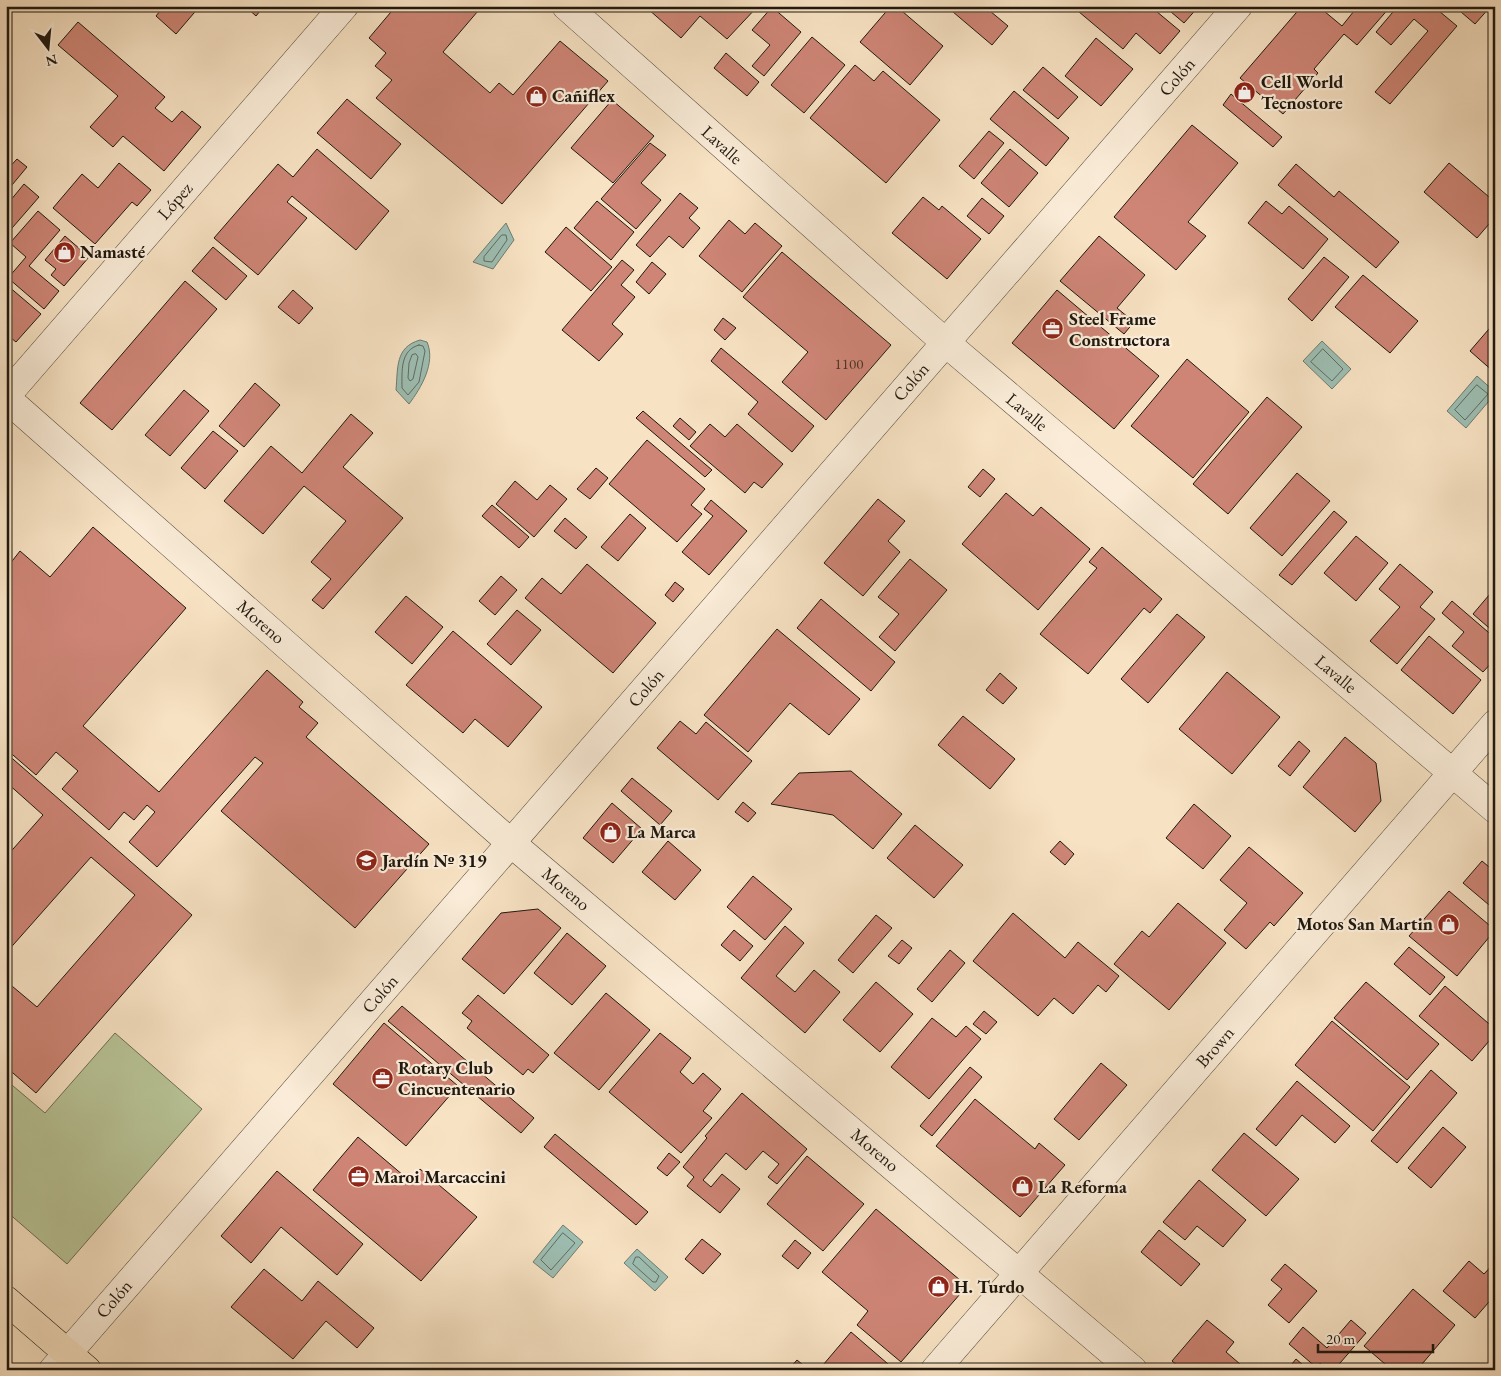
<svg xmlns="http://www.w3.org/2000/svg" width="1501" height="1376" font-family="'EB Garamond',serif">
  <rect width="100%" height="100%" fill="#f7e2c3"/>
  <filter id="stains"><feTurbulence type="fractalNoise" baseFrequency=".004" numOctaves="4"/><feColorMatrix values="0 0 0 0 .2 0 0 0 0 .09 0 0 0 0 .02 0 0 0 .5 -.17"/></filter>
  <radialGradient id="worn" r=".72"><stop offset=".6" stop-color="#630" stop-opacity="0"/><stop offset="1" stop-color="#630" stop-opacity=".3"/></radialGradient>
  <polygon fill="#b8c497" stroke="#6c6e53" points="115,1033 202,1109 67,1264 6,1211 6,1080 45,1113"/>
  <g fill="#9dbeb2" stroke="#6b7c71">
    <polygon points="506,223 514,240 493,269 473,262"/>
    <path d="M 420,340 L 427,342 C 436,363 421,388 409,404 L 396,390 C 398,368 395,347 420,340 Z"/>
    <polygon points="1322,341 1351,369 1332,389 1303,361"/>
    <polygon points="1477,376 1495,392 1495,394 1466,428 1447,411"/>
    <polygon points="563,1225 583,1242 553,1278 533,1262"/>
    <polygon points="637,1249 668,1277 655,1291 624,1263"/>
  </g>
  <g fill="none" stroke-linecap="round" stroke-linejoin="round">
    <g stroke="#5e6b60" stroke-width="1">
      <polygon points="502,235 506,235 507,240 492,262 484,261 484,257"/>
      <path d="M 419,345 L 423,346 L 425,351 L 419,382 L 408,395 L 402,388 C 402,371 400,350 419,345 Z"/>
      <polygon points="1323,349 1343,369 1332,381 1311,362"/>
      <polygon points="416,354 418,357 413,379 410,381 408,378 409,363 412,355"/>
      <polygon points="1477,385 1488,394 1465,420 1455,410"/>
      <polygon points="563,1233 575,1243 551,1270 541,1260"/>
      <polygon points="636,1257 639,1257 659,1276 656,1282 653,1282 633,1264"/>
    </g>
  </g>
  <g fill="#ce8576" stroke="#1f180f">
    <polygon points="164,6 200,6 176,34 156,16"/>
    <polygon points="245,6 264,6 256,16"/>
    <polygon points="396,6 472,6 478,11 443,52 490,93 499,83 513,95 560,41 608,81 502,204 376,98 392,80 375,66 386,53 369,38"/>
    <polygon points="650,6 758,6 727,39 700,16 681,38 648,9"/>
    <polygon points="891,6 896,6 943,46 910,85 860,42"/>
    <polygon points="946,6 984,6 1008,26 992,45"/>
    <polygon points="1072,6 1150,6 1180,31 1160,54 1136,33 1123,49"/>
    <polygon points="1164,6 1199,6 1184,23"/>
    <polygon points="1302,6 1318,6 1342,26 1354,11 1348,6 1390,7 1357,45 1344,34 1314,69 1318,73 1283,114 1240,78"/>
    <polygon points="1398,6 1433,6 1457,26 1390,104 1375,92 1428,31 1414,19 1391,45 1376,32"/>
    <polygon points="1454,6 1491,6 1475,24"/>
    <polygon points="772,7 801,32 764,76 752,66 770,45 752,30"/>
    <polygon points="78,22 165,97 155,108 172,122 182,111 201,127 164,171 123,136 113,147 90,127 118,96 58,45"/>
    <polygon points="812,37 845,65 804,113 771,85"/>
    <polygon points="1096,38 1133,69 1101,106 1065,76"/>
    <polygon points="726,53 759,82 747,96 714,68"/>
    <polygon points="855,65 874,81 883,71 940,120 886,183 810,118"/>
    <polygon points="1043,67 1078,97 1058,119 1023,90"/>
    <polygon points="1014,91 1069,138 1046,166 990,119"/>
    <polygon points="1231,94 1282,137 1273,147 1223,105"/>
    <polygon points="347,99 401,144 371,179 317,133"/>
    <polygon points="612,100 654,136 613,183 571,148"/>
    <polygon points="1192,125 1238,163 1188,222 1206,236 1176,270 1114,217"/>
    <polygon points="989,131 1004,143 974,179 959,166"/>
    <polygon points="650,143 666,155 641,183 661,200 636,229 601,199"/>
    <polygon points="317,149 389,211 356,250 292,196 287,202 307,218 258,275 214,238 278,164 293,177"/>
    <polygon points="1010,149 1038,173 1009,207 981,183"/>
    <polygon points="17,159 27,167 7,191 6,171"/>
    <polygon points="119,163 151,190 137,206 132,202 95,244 53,208 82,174 98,188"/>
    <polygon points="1449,163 1495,202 1495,217 1477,238 1424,192"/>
    <polygon points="1296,164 1334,197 1339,191 1399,242 1376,268 1278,185"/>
    <polygon points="24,184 39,197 6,235 6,198 10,201"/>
    <polygon points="680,193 698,208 689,218 700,228 683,248 669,236 650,257 636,245"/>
    <polygon points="923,197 939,210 942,206 981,239 947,279 892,233"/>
    <polygon points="982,198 1004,216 989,234 967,216"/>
    <polygon points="597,201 634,232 611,260 574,228"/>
    <polygon points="1266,201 1282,214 1289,206 1328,239 1303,269 1248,223"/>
    <polygon points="38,211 60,230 29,266 59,291 44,309 8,278 26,257 10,243"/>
    <polygon points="729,220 745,234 755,223 782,246 742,292 699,256"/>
    <polygon points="566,227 612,267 591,291 545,252"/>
    <polygon points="65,236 89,257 64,286 51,275 56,269 45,260"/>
    <polygon points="1099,236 1145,275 1117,308 1134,322 1124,334 1060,281"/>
    <polygon points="213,247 247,276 226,300 192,271"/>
    <polygon points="782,252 891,345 826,420 782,382 808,352 743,297"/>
    <polygon points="1324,257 1349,277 1312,321 1288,299"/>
    <polygon points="622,260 634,270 621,285 635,297 612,324 623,334 599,361 562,330"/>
    <polygon points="652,262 666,274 649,294 636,282"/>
    <polygon points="1363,275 1418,321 1390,353 1335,307"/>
    <polygon points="185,281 217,309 112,430 80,403"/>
    <polygon points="8,286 41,314 16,342 6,334 6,288"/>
    <polygon points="293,290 313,308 299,324 278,307"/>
    <polygon points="1057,290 1159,376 1114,429 1012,343"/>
    <polygon points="723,318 736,328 725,340 714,330"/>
    <polygon points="1495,322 1495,373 1470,351"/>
    <polygon points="721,348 814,426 792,452 748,414 758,402 711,361"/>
    <polygon points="1187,359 1249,412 1193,478 1131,426"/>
    <polygon points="255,383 280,405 244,447 219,426"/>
    <polygon points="184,390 209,411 170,456 145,435"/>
    <polygon points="1267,397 1302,427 1228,514 1193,484"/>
    <polygon points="643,411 712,470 705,477 636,418"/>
    <polygon points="351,414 373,433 343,467 403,518 323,609 312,600 331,579 311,562 346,521 304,486 263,534 224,501 271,446 302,473"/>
    <polygon points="680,418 696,432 689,440 673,426"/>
    <polygon points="710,424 725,437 737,424 783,464 762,488 754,482 745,493 690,446"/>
    <polygon points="213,431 238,451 205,489 181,468"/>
    <polygon points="647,440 705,489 691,505 702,514 677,542 609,484"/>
    <polygon points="596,468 608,478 590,499 577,489"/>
    <polygon points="983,469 995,479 980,497 968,487"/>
    <polygon points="1297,473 1330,501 1282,556 1250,528"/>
    <polygon points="515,481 537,500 550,485 567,499 534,537 496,504"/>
    <polygon points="1006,493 1033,516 1041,507 1090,549 1038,610 962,544"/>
    <polygon points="878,499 905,521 888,541 900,552 863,596 824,563"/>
    <polygon points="711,500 747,531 709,575 682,552 713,516 704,509"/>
    <polygon points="492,505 529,537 519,548 482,516"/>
    <polygon points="1334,511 1347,522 1292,585 1279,575"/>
    <polygon points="630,514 646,528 618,561 601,547"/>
    <polygon points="565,518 587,537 576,549 554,531"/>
    <polygon points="93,527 186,608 83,726 159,792 267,670 303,702 299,707 318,723 306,737 429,844 355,928 221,811 263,763 255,757 157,867 129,842 155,812 147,805 134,820 124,812 109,830 62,789 78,771 56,752 36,775 6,749 6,563 9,565 20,551 50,577"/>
    <polygon points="1356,536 1388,563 1356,601 1324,573"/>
    <polygon points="1102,547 1162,599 1150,613 1144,608 1088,674 1040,634 1097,568 1089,562"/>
    <polygon points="910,559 947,590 895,651 879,637 899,614 878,597"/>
    <polygon points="587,564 656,623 613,673 525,598 542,578 561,594"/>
    <polygon points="1400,564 1433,592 1420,607 1435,619 1397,664 1370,641 1400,607 1379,589"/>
    <polygon points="501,576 517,590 495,615 479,601"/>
    <polygon points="675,582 684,589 673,602 665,595"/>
    <polygon points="1495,588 1495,633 1473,614"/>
    <polygon points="406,596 443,627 412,664 375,632"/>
    <polygon points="821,599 895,662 871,691 797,628"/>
    <polygon points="1452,601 1495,638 1495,659 1483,672 1452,646 1464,632 1442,613"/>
    <polygon points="517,610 541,630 511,665 487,644"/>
    <polygon points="1177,614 1205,637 1148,703 1121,679"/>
    <polygon points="777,629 860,699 829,735 790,703 748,752 704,715"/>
    <polygon points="453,631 542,707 508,747 475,719 463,733 406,685"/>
    <polygon points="1429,636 1481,680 1453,714 1401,670"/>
    <polygon points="1227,672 1280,717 1232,774 1179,729"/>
    <polygon points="1000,673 1017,688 1003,704 986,690"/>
    <polygon points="963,716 1015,759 990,789 938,745"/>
    <polygon points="680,721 696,734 706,722 752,761 718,800 657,748"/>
    <polygon points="1345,737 1376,763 1381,801 1355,832 1303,787"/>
    <polygon points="1299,741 1310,751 1290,776 1278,766"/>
    <polygon points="6,753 192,915 36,1093 6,1067 6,981 37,1007 135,895 91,857 6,953 6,857 43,815 6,782"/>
    <polygon points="851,771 902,814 873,849 833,815 771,804 799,773"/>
    <polygon points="632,778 672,811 660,825 621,791"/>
    <polygon points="743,802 756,813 748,822 735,812"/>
    <polygon points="612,803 642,829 613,863 583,838"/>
    <polygon points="1194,804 1231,836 1203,869 1166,838"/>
    <polygon points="915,825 963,865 934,898 887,858"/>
    <polygon points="668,841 701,870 675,900 642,872"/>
    <polygon points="1060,841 1074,854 1065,865 1050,852"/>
    <polygon points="1249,847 1303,893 1274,926 1270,922 1246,949 1224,930 1247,903 1220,880"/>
    <polygon points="1482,861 1495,872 1495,910 1463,883"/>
    <polygon points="753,876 792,909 765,940 727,907"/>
    <polygon points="1449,891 1495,930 1457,976 1409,936"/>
    <polygon points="1178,903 1226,943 1169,1010 1114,964 1142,931 1149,937"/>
    <polygon points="538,909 561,928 504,994 462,959 501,913"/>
    <polygon points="1013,913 1065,958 1078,942 1119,976 1106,992 1098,985 1073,1014 1054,998 1038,1016 973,961"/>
    <polygon points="876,915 892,928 853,973 838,960"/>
    <polygon points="785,926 804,943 776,976 795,992 814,970 840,992 805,1033 741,978"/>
    <polygon points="734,930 753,946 740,961 721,945"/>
    <polygon points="567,933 606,966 572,1005 534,973"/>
    <polygon points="902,940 912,948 899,964 888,956"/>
    <polygon points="1409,947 1445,977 1430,995 1394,964"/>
    <polygon points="950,950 965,963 932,1002 917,989"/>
    <polygon points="876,982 913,1014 880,1052 843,1020"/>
    <polygon points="1366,982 1439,1044 1407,1080 1334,1018"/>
    <polygon points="1445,986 1495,1029 1495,1034 1472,1061 1419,1016"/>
    <polygon points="606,993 650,1030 599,1090 554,1053"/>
    <polygon points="478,995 549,1055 533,1073 528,1069 523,1075 467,1028 472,1021 462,1013"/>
    <polygon points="402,1006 534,1118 521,1133 388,1021"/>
    <polygon points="984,1011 997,1022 986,1034 973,1024"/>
    <polygon points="932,1018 956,1037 966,1026 981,1039 929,1099 891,1067"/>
    <polygon points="1332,1021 1410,1087 1373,1131 1295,1065"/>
    <polygon points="384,1023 458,1086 406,1146 333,1084"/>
    <polygon points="660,1033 691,1058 680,1072 693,1084 703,1073 721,1089 703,1111 712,1118 681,1153 609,1092"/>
    <polygon points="1101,1063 1127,1085 1079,1140 1054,1119"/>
    <polygon points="970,1067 982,1077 932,1136 920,1126"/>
    <polygon points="1431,1070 1457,1093 1397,1163 1371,1141"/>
    <polygon points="1297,1081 1350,1126 1335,1143 1302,1115 1276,1146 1256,1129"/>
    <polygon points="742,1093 807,1149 777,1184 768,1177 779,1164 763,1151 746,1170 726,1153 703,1180 711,1187 722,1174 740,1189 720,1213 687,1186 694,1177 683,1167 707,1138 705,1136"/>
    <polygon points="975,1099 1035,1149 1039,1143 1065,1165 1020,1217 936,1146"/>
    <polygon points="1443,1127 1466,1147 1431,1188 1408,1168"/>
    <polygon points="1244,1133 1299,1179 1266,1216 1212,1170"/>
    <polygon points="555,1134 648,1212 636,1225 544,1147"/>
    <polygon points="358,1137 410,1181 420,1169 477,1217 421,1281 313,1190"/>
    <polygon points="669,1153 680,1162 667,1176 657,1168"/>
    <polygon points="807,1156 864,1204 823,1251 767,1204"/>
    <polygon points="277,1171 363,1244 337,1275 281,1227 251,1263 221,1236"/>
    <polygon points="1199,1180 1246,1220 1223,1247 1197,1226 1185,1240 1163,1222"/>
    <polygon points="876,1209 967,1286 901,1362 857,1325 868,1311 822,1272"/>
    <polygon points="1159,1230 1200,1264 1181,1286 1141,1252"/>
    <polygon points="702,1239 721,1254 703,1274 685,1259"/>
    <polygon points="795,1240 811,1253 798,1269 782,1256"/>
    <polygon points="1469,1261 1484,1274 1495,1262 1495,1295 1475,1318 1443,1291"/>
    <polygon points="1285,1264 1317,1291 1289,1323 1268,1305 1282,1289 1271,1280"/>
    <polygon points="264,1269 302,1301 318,1281 374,1328 357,1348 326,1321 293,1359 231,1307"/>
    <polygon points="1413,1289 1455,1325 1417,1370 1392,1370 1364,1346"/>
    <polygon points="1207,1320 1234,1342 1226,1352 1247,1370 1183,1370 1172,1361"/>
    <polygon points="1351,1320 1366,1333 1334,1370 1328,1370 1320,1363 1317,1368 1289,1344 1303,1327 1327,1348"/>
    <polygon points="851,1332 895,1370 828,1370 823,1365"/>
    <polygon points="1296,1359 1309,1370 1287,1370"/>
    <polygon points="797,1360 809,1370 788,1370"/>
  </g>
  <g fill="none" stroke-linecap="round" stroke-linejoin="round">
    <defs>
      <g id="minor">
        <polyline points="566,6 946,343 1495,809"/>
        <polyline points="6,396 344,6"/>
        <polyline points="6,398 511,843 1133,1370"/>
        <polyline points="53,1370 1238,6"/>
        <polyline points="935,1370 1495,724"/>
      </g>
      <polyline id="major" points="6,1300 87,1370"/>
    </defs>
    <use href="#minor" stroke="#554a3c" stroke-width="29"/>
    <use href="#major" stroke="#1f180f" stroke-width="29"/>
    <use href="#minor" stroke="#faecd8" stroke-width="28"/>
    <use href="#major" stroke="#f7e2c3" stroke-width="28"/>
  </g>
  <defs>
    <symbol id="shop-disc" viewBox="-11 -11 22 22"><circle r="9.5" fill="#8f2418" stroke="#faecd8"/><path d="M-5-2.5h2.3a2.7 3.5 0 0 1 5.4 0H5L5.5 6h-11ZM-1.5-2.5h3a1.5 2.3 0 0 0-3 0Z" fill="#fff"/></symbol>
    <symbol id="office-disc" viewBox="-11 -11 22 22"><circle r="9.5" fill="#8f2418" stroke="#faecd8"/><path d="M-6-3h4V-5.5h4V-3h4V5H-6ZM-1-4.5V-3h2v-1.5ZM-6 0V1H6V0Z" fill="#fff"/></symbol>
    <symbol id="school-disc" viewBox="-11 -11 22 22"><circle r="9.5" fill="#8f2418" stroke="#faecd8"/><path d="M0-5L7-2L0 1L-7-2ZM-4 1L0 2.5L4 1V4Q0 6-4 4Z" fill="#fff"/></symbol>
  </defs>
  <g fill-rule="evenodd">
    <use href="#shop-disc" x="1232" y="80" width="25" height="25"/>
    <use href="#shop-disc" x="524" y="84" width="25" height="25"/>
    <use href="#shop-disc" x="52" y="240" width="25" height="25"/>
    <use href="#office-disc" x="1040" y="316" width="25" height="25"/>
    <use href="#shop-disc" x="598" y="820" width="25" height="25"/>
    <use href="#school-disc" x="354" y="848" width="25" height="25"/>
    <use href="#shop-disc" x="1436" y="912" width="25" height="25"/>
    <use href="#office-disc" x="370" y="1066" width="25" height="25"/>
    <use href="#office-disc" x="346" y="1164" width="25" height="25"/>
    <use href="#shop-disc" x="1010" y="1174" width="25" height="25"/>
    <use href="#shop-disc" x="926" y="1274" width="25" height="25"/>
  </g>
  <g text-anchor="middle" stroke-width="4.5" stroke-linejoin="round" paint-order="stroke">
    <g font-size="15" fill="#4b3329">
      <text x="849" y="369">1100</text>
    </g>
    <g font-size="18" fill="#1f180f" stroke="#faecd8">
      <text transform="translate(1177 77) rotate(-49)" y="6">Colón</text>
      <text transform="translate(722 145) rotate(42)" y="6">Lavalle</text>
      <text transform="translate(175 201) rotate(-49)" y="6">López</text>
      <text transform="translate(911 382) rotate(-49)" y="6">Colón</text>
      <text transform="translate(1027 412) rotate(40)" y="6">Lavalle</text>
      <text transform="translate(261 622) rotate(41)" y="6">Moreno</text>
      <text transform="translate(1336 674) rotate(40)" y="6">Lavalle</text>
      <text transform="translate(646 688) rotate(-49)" y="6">Colón</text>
      <text transform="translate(566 889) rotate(40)" y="6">Moreno</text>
      <text transform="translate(380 994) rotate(-49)" y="6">Colón</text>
      <text transform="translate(1215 1047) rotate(-49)" y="6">Brown</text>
      <text transform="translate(875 1150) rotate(40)" y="6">Moreno</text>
      <text transform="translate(114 1299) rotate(-49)" y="6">Colón</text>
    </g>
    <g font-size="18" font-weight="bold" fill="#1f180f" stroke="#faecd8" text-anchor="start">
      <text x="1261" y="88">Cell World<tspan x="1261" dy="21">Tecnostore</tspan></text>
      <text x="552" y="102">Cañiflex</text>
      <text x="80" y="258">Namasté</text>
      <text x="1069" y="325">Steel Frame<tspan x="1069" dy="21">Constructora</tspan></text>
      <text x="627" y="838">La Marca</text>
      <text x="382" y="867">Jardín Nº 319</text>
      <text x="1433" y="930" text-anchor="end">Motos San Martin</text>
      <text x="398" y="1074">Rotary Club<tspan x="398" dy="21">Cincuentenario</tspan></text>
      <text x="374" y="1183">Maroi Marcaccini</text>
      <text x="1038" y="1193">La Reforma</text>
      <text x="954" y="1293">H. Turdo</text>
    </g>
  </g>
  <rect width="1501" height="1376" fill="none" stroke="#f7e2c3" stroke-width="25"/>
  <rect x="8" y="8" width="1486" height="1361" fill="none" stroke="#1f180f" stroke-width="2.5"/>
  <rect x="12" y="12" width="1476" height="1351" fill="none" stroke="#1f180f"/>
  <g transform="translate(48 48) rotate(164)" stroke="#faecd8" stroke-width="4" paint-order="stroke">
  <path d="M0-4L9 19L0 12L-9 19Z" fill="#1f180f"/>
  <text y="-8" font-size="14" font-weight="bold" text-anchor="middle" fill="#1f180f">N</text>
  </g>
  <path d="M1318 1344v8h115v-8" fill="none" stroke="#1f180f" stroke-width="2.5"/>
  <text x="1326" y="1344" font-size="15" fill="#1f180f" stroke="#faecd8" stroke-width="4" paint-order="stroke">20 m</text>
  <rect width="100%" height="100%" filter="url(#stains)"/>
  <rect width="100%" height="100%" fill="url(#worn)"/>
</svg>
